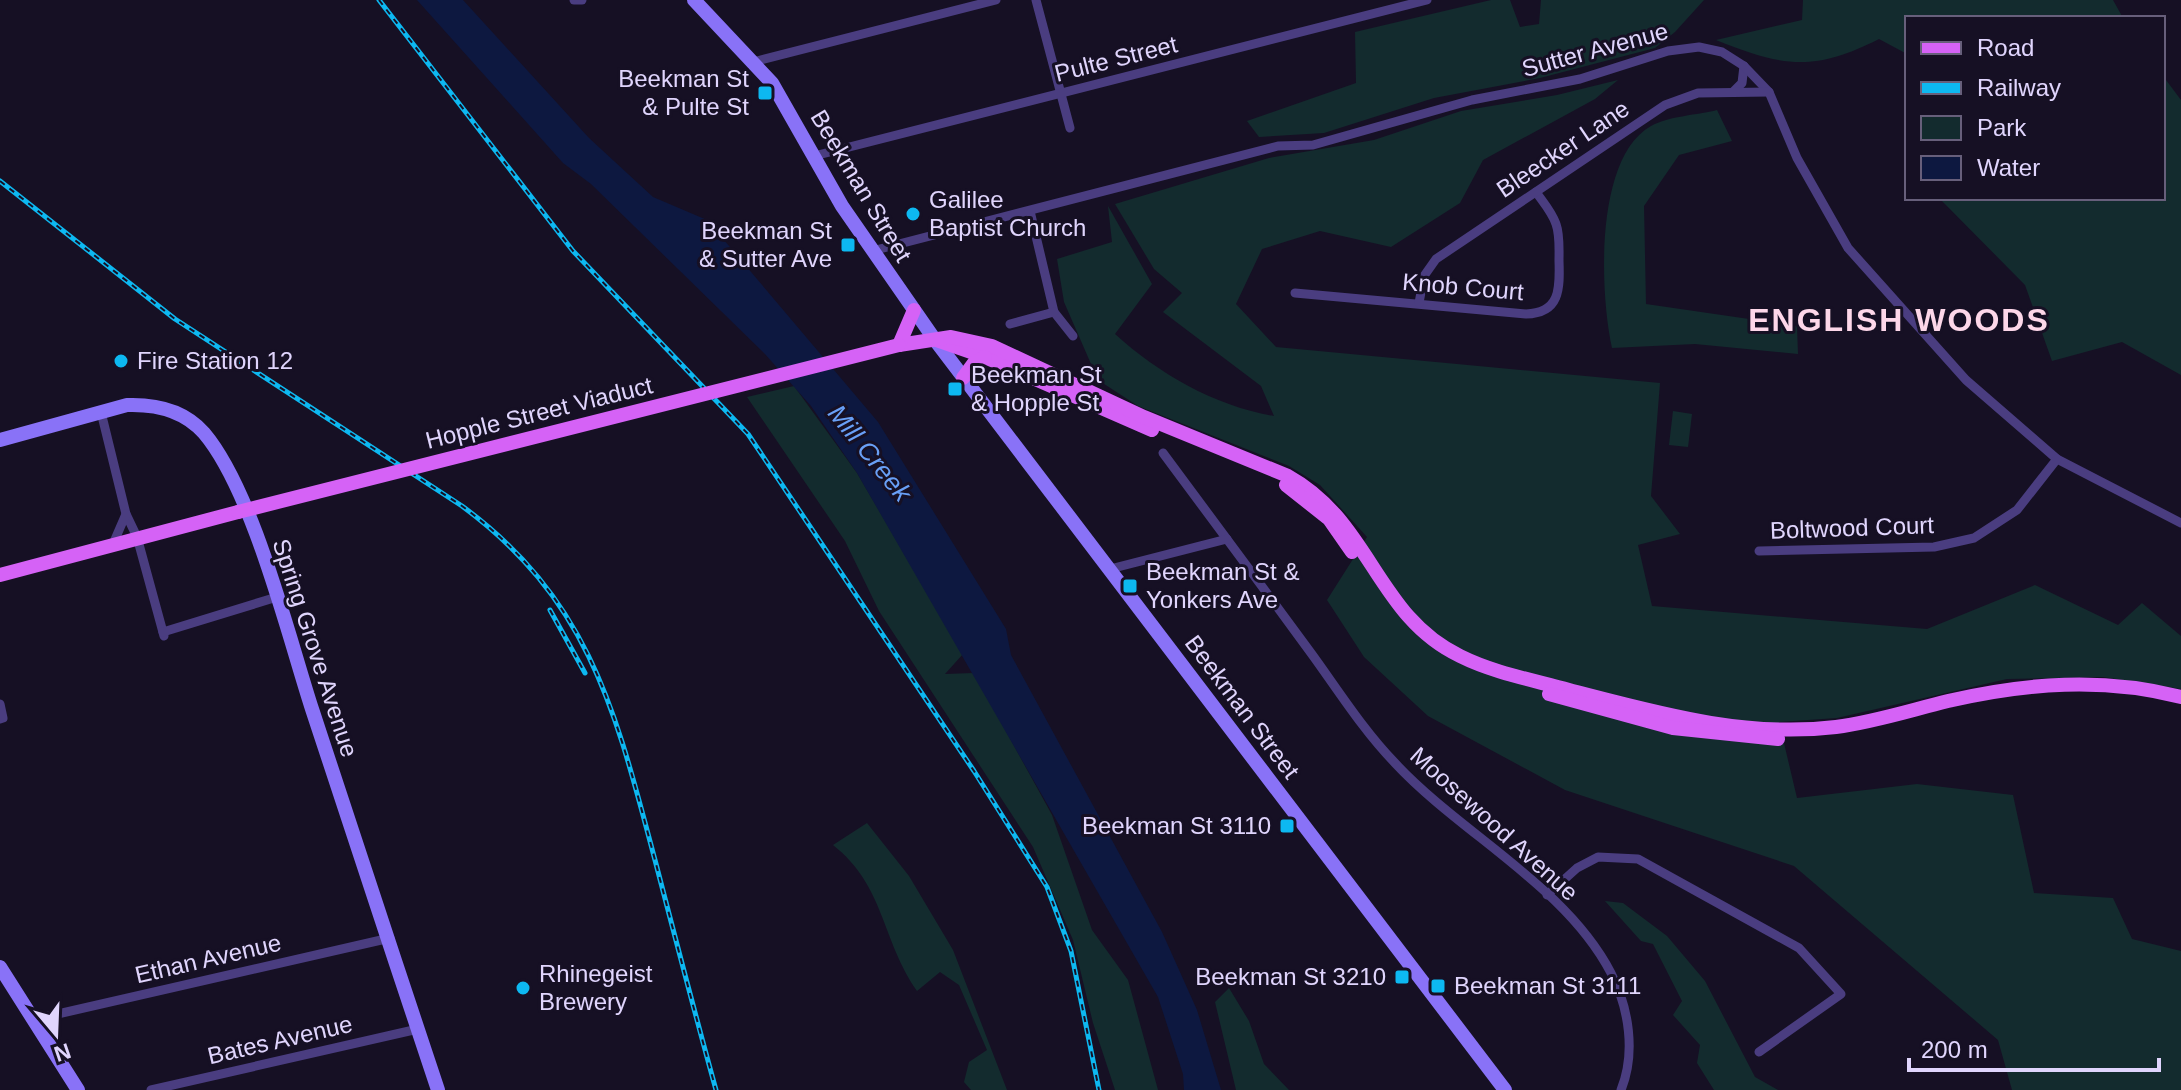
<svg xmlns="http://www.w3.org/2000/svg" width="2181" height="1090" font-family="Helvetica,sans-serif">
  <rect width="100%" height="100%" fill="#161024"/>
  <g fill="#132b2e">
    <polygon points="1491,0 1510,0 1520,27 1539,24 1541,0 1704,0 1675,32 1655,48 1540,78 1434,98 1324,133 1259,137 1247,121 1356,83 1355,32"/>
    <path d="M 1803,0 L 2113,0 L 2123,18 L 1907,18 L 1907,54 L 1879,39 C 1814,72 1783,67 1716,40 L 1802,20 Z"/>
    <polygon points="2163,76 2181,100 2181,375 2122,342 2052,361 2025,285 1939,198 2163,198"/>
    <path d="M 1618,80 L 1595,99 L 1483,160 L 1460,203 L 1391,247 L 1320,231 L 1262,249 L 1236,304 L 1276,347 L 1660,383 L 1651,496 L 1680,534 L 1638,545 L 1652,606 L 1927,629 L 2035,585 L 2118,625 L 2142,603 L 2181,636 L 2181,689 L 2103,677 L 2007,679 L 1837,718 L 1779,722 L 1797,798 L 1917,784 L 2013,795 L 2034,893 L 2113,898 L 2132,939 L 2181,951 L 2181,1090 L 2012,1090 L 1998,1040 L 1794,866 L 1565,790 L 1428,716 L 1364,657 L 1327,600 L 1367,537 L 1320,485 L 1289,466 L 1138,406 L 1098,380 L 1064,302 L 1057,259 L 1112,242 L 1108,206 L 1152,284 L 1115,334 C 1159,374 1215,406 1274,416 L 1261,386 L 1163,312 L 1182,293 L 1154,269 L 1115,204 L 1269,158 L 1374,140 L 1461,111 L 1557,95 Z"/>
    <path d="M 1717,110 L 1732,141 L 1679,155 L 1644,206 L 1646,304 L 1797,326 L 1798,354 L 1695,344 L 1612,348 C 1600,294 1594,158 1651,126 C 1669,116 1698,115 1717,110 Z"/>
    <polygon points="794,386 857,473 963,654 945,674 974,673 1052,815 1092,930 1128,980 1158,1090 1115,1090 1093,1023 1073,940 1033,847 879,611 845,541 747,397"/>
    <polygon points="1673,411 1692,414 1688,447 1669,445"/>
    <path d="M 867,823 L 909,876 L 953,950 L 1007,1090 L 971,1090 L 964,1082 L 969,1062 L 987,1050 L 959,985 L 940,972 L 917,991 C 881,939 885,886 833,845 Z"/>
    <polygon points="1605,901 1623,903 1667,936 1705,981 1755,1077 1778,1090 1714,1090 1697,1063 1700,1045 1673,1015 1682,1001 1653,944 1641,941"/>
    <polygon points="1229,988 1249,1021 1264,1064 1289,1090 1236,1090 1215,1002"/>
  </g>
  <polygon fill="#0d1840" points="417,0 463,0 589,138 653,197 707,220 878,422 1006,629 1011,655 1162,932 1197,1010 1221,1090 1184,1090 1183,1074 1158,997 857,473 811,406 765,354 591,184 563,163"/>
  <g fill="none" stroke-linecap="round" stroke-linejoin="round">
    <g stroke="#4a3d80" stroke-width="9">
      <polyline points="574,0 582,0"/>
      <polyline points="1036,0 1070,128"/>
      <polyline points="753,62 996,0"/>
      <polyline points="1733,92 1742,83 1744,66"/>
      <polyline points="814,156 1427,0"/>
      <polyline points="1030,211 1054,312 1073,336"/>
      <polyline points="872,251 1278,146 1313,145 1472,100 1580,79 1668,51 1699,47 1722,52 1744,66 1769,92 1797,158 1848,248 1966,380 2057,459 2181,523"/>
      <path d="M 1295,293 L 1526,314 C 1560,313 1560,289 1559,261 C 1559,249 1560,235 1556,224 C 1552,212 1543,202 1536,192"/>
      <polyline points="1419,303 1424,276 1436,259 1665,105 1698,93 1769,92"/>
      <polyline points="1010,324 1054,312"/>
      <polyline points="101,412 126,514 137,537 164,636"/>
      <path d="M 1163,453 C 1212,519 1262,586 1311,653 C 1338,690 1363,730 1395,763 C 1461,834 1566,886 1611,973 C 1629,1008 1636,1053 1621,1090"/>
      <polyline points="113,544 126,514"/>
      <polyline points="1759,551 1934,547 1974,538 2017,510 2057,459"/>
      <polyline points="1110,569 1227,539"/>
      <polyline points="163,632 277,597"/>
      <polyline points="0,704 3,718 0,719"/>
      <polyline points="1547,895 1577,868 1598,857 1638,859 1799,948 1841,994 1759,1052"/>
      <polyline points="36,1019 390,938"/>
      <polyline points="151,1090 418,1029"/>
    </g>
    <g stroke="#8972f7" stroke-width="14">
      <polyline points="694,0 772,83 842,206 935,340 1505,1090"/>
      <path d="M 0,440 L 127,405 C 156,404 184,410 204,433 C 253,491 288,635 312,709 C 353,836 396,963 438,1090"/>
      <polyline points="0,967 78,1090"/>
    </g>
    <g stroke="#d562f6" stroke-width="14">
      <polyline points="936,340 985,357 1152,430"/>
      <path d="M 899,345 L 951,337 L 992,346 L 1144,417 L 1288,476 C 1371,522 1376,616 1460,656 C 1494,673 1533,680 1569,690 C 1658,713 1744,738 1836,727 C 1874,722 1911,710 1948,701 C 2026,683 2103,677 2181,697"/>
      <polyline points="899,345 914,310"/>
      <polyline points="963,378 974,363 985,357"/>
      <polyline points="1286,485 1329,519 1352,552"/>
      <polyline points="0,575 238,512"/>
      <polyline points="1549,694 1673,728 1778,739"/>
    </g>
    <defs>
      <g id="rail">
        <polyline points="379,0 573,251 748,434 974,771 1047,887 1071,951 1099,1090"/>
        <path d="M 0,181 L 175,319 L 462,506 C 591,601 616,714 655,860 C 675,937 695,1014 716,1090"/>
        <polyline points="550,610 585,673"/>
      </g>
    </defs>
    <use href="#rail" stroke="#0db8f1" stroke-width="5"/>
    <use href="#rail" stroke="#161024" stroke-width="2" stroke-dasharray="6" stroke-linecap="butt"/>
    <polyline stroke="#d562f6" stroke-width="14" points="238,512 899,345"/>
  </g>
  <g fill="#0db8f1" stroke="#161024" stroke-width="3">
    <rect x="757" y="85" width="16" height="16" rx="4"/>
    <circle cx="913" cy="214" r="8"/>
    <rect x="840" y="237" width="16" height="16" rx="4"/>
    <circle cx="121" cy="361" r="8"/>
    <rect x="947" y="381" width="16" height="16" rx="4"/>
    <rect x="1122" y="578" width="16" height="16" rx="4"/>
    <rect x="1279" y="818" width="16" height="16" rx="4"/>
    <rect x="1394" y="969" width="16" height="16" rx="4"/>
    <rect x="1430" y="978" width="16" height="16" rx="4"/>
    <circle cx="523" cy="988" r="8"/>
  </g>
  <g text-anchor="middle" stroke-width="6" stroke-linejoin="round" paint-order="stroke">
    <g font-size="24" fill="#e0d5fd" stroke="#161024">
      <text transform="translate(1595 50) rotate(-15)" y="8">Sutter Avenue</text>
      <text transform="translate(1116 59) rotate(-14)" y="8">Pulte Street</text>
      <text transform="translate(1563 149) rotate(-34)" y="8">Bleecker Lane</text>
      <text transform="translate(861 186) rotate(59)" y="8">Beekman Street</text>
      <text transform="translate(1463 287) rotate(5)" y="8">Knob Court</text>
      <text transform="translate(539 413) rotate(-14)" y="8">Hopple Street Viaduct</text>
      <text transform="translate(1852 528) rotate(-2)" y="8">Boltwood Court</text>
      <text transform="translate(315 648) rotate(72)" y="8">Spring Grove Avenue</text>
      <text transform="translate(1242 707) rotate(53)" y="8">Beekman Street</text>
      <text transform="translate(1494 824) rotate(42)" y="8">Moosewood Avenue</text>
      <text transform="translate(208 959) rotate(-13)" y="8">Ethan Avenue</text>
      <text transform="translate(280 1040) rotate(-13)" y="8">Bates Avenue</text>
    </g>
    <g font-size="24" fill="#e0d5fd" stroke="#161024" text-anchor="start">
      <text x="749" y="87" text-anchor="end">Beekman St<tspan x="749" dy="28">&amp; Pulte St</tspan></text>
      <text x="929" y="208">Galilee<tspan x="929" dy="28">Baptist Church</tspan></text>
      <text x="832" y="239" text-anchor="end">Beekman St<tspan x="832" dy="28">&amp; Sutter Ave</tspan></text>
      <text x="137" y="369">Fire Station 12</text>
      <text x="971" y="383">Beekman St<tspan x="971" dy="28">&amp; Hopple St</tspan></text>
      <text x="1146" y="580">Beekman St &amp;<tspan x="1146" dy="28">Yonkers Ave</tspan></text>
      <text x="1271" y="834" text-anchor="end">Beekman St 3110</text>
      <text x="539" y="982">Rhinegeist<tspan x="539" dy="28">Brewery</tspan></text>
      <text x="1386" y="985" text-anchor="end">Beekman St 3210</text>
      <text x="1454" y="994">Beekman St 3111</text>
    </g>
    <g font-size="26" font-style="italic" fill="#69a0f7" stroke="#161024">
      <text transform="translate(870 453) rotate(51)" y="9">Mill Creek</text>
    </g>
    <g font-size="32" font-weight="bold" letter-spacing="2" fill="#fdd7e9" stroke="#161024">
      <text x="1899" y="331">ENGLISH WOODS</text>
    </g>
  </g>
  <rect x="1905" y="16" width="260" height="184" fill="#161024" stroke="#675f7b" stroke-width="2"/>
  <rect x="1921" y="42" width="40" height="12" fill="#d562f6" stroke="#675f7b" stroke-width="2"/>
  <text x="1977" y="56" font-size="24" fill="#e0d5fd">Road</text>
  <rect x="1921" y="82" width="40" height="12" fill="#0db8f1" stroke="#675f7b" stroke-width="2"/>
  <text x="1977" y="96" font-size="24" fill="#e0d5fd">Railway</text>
  <rect x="1921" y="116" width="40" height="24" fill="#132b2e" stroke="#675f7b" stroke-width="2"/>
  <text x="1977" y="136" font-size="24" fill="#e0d5fd">Park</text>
  <rect x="1921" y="156" width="40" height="24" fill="#0d1840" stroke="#675f7b" stroke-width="2"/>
  <text x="1977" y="176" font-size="24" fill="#e0d5fd">Water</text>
  <g transform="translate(56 1034) rotate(161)" stroke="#161024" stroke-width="6" paint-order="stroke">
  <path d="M0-6L14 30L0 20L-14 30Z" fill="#e0d5fd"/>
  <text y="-12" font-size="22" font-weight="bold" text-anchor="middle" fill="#e0d5fd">N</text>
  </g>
  <path d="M1909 1058v12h250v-12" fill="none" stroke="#e0d5fd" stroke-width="4"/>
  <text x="1921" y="1058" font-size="24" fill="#e0d5fd" stroke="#161024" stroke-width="6" paint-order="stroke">200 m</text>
</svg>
